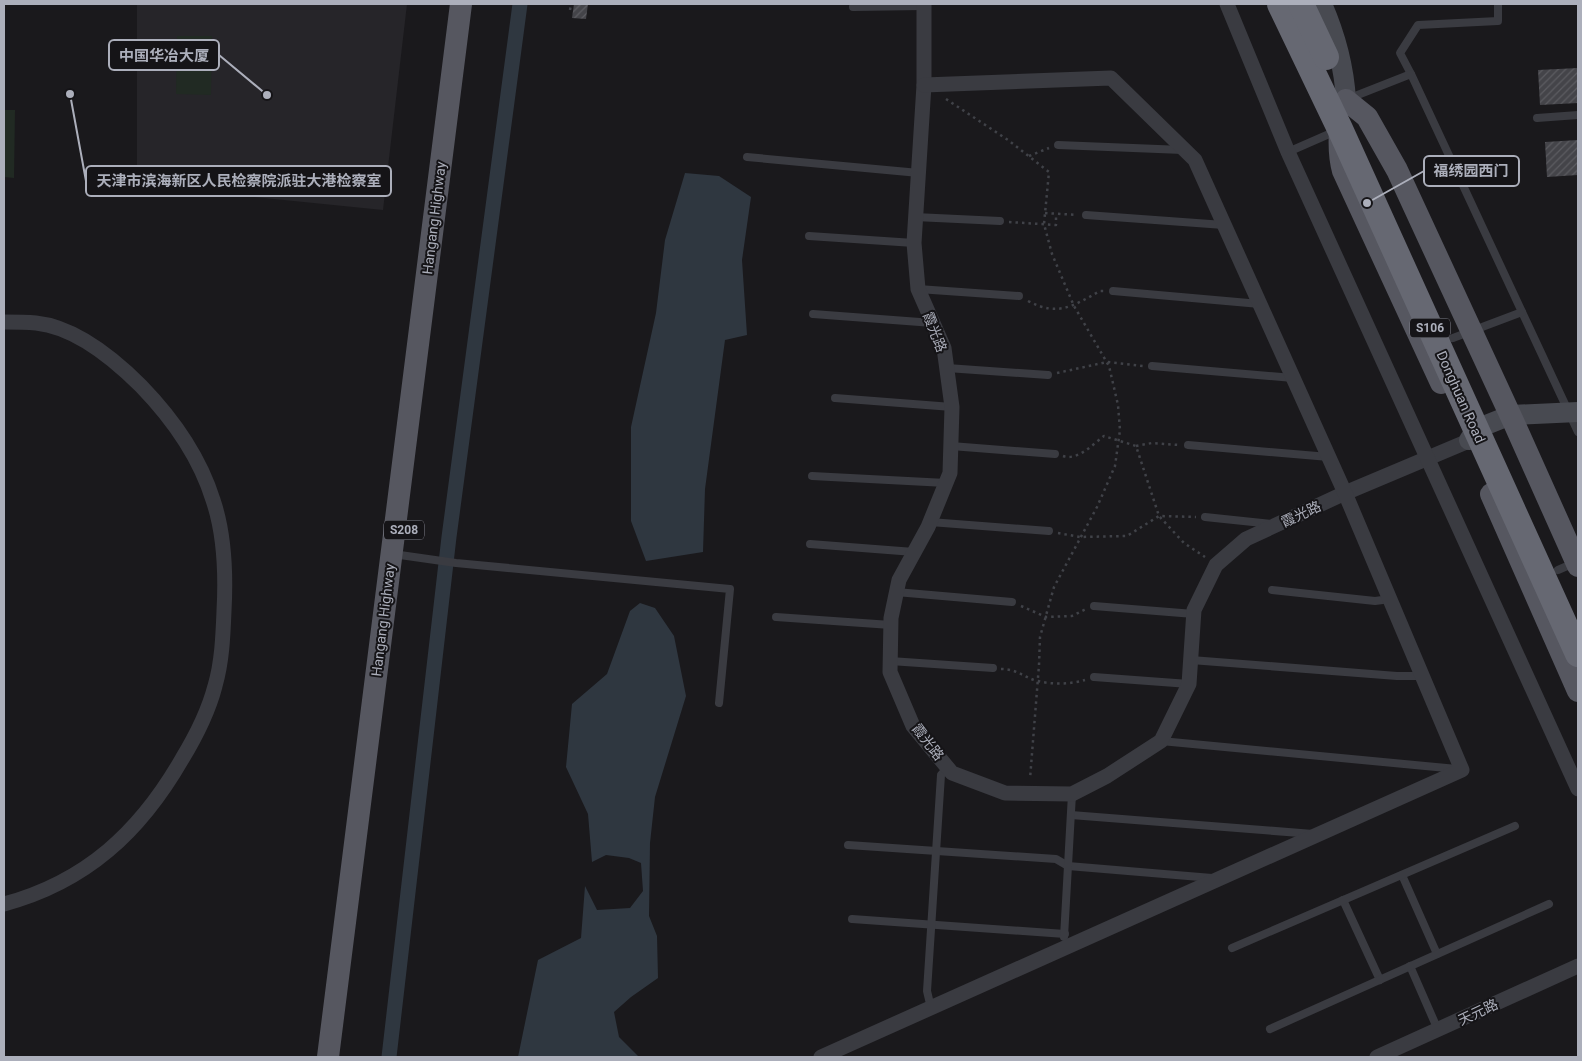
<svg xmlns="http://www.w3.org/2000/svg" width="1582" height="1061" font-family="Roboto,'Noto Sans SC',sans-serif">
  <defs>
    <pattern id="building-hatch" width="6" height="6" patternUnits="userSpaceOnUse" patternTransform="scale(1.25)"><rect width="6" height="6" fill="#444449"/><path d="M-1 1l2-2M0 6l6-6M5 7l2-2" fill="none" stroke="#5c5c61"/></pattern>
  </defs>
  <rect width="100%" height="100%" fill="#1a191c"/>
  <polygon fill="#262529" points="137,4 407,4 383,210 137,185"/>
  <g fill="#212a23">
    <polygon points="177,36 212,36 211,95 176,94"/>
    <polygon points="4,110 15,110 14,178 4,177"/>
  </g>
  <g fill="#2f3740">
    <polygon points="685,173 719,176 751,197 742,260 747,335 725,340 705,489 703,552 646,561 631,521 631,427 656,313 665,240"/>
    <polygon points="640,603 655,608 674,636 686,696 655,797 650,843 649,916 657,936 658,978 631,997 614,1012 619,1037 639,1057 518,1057 538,960 581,938 585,886 597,910 630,908 643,891 641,863 629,858 606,855 592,862 588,814 566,767 572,704 607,674 630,611"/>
  </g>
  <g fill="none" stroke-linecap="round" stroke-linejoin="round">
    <polyline stroke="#2f3740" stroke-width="15" points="389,1057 449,537 520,4"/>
  </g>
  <g fill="url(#building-hatch)">
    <polygon points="574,4 588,4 586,19 572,18"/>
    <polygon points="1578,68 1578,103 1540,105 1538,70"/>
    <polygon points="1578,140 1578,175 1547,177 1545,142"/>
  </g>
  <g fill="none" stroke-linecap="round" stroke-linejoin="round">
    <g stroke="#404248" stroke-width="2.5" stroke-dasharray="2.5 4" stroke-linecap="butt">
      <polyline points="570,10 571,4"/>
      <polyline points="946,99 1008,140 1049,172 1044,224 1052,254 1074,306 1109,366 1118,405 1120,430 1115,466 1097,507 1054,587 1040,637 1039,665 1030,779"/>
      <polyline points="1029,156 1049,148"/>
      <polyline points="1045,213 1077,215"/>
      <polyline points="1009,222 1056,225 1056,214"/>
      <path d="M 1028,301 C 1058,317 1073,306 1100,291 L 1104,291"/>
      <polyline points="1057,373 1107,362 1143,366"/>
      <polyline points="1136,446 1152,443 1179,445"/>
      <path d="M 1063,456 C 1078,461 1093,444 1104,436 L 1136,446 L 1159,516 L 1184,543 L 1205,557"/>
      <polyline points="1058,533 1080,537 1127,536 1159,516 1196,517"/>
      <polyline points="1021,606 1046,617 1072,616 1086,609"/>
      <path d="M 1001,669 C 1018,669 1024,678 1038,681 C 1053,685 1071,684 1085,680"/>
    </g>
    <g stroke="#3a3b41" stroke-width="8">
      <polyline points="853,7 924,6"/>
      <polyline points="1411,74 1400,53 1418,25 1498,21 1498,4"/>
      <polyline points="1350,98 1411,74 1578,432"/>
      <polyline points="1537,118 1578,115"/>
      <polyline points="1058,145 1183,150"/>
      <polyline points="1288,152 1336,131"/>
      <polyline points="747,157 919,173"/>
      <polyline points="1086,215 1224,225"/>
      <polyline points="915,217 1000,221"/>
      <polyline points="809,236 914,243"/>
      <polyline points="918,289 1019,296"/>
      <polyline points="1113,291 1260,304"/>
      <polyline points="813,314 933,323"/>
      <polyline points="1453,338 1522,312"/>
      <polyline points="1152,366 1293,378"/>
      <polyline points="947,368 1048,375"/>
      <polyline points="835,398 952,407"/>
      <polyline points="1188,445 1329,457"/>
      <polyline points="951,446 1055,454"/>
      <polyline points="812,476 946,483"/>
      <polyline points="1205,517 1272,524"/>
      <polyline points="930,522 1049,531"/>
      <polyline points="810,544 914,552"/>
      <polyline points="393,554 456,563 730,589 719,703"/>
      <polyline points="1558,570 1574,563"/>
      <polyline points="1272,590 1375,601 1390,599"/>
      <polyline points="896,592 1012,602"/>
      <polyline points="1094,606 1194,614"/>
      <polyline points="776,617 891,625"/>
      <polyline points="1191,660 1397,676 1422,676"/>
      <polyline points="890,661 993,668"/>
      <polyline points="1094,677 1189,684"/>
      <polyline points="1161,741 1457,769"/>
      <polyline points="1071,815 1313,834"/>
      <polyline points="848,845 1056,859 1068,866 1212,878"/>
      <polyline points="1402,875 1437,954"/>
      <polyline points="1343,900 1380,980"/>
      <polyline points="852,919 1065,934"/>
      <polyline points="1064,937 1072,794"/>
      <polyline points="1232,948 1515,826"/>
      <polyline points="1410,966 1438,1030"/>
      <polyline points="931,1008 927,991 941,775 948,767"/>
      <polyline points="1270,1029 1549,904"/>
    </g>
    <g stroke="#3a3b41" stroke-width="15">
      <polyline points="924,4 924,85 914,243 918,289 944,348 952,407 950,473 928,527 899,580 891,618 890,672 913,726 952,773 1005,793 1072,794 1107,776 1161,741 1189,684 1194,610 1216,565 1246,539 1345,493 1478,437"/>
      <polyline points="1227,4 1288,152 1578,789"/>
      <path d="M 4,322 C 14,322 25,322 36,323 C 75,327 114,359 141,386 C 173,419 199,455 213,500 C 225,535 226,574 224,611 C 223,636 222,662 215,686 C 208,713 196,736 182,759 C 140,832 86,882 4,904"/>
      <polyline points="821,1057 1462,770 1345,493 1195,160 1111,78 924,85"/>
      <polyline points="1377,1057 1578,966"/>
    </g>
    <g stroke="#484a51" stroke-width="20">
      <path d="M 1322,4 C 1336,36 1344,65 1346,100"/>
      <polyline points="1469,440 1476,429 1511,415 1578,412"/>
    </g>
    <g stroke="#565760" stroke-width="22">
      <polyline points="1346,100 1367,117 1397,170 1514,423 1578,566"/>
      <path d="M 1340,130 C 1339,145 1339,157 1343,171 L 1441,383"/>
      <polyline points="1491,494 1578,691"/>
      <polyline points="328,1057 461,4"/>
    </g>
    <g stroke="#666872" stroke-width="26">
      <polyline points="1280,4 1340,129 1578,654"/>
      <polyline points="1301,4 1326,57"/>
    </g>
  </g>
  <g text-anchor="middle" stroke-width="4" stroke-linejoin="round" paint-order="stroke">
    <g fill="#151417" stroke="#7f808a" stroke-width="1">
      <rect x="1410" y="318.5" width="40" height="19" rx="4"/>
      <rect x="384" y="520.5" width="40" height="19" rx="4"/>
    </g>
    <g font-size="12" font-weight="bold" fill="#acafbb">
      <text x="1430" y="332">S106</text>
      <text x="404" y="534">S208</text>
    </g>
    <g font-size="14" fill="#acafbb" stroke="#151417">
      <text transform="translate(434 218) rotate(-83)" y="5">Hangang Highway</text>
      <text transform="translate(935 332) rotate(69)" y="5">霞光路</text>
      <text transform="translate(1461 397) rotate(66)" y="5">Donghuan Road</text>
      <text transform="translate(1301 514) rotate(-25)" y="5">霞光路</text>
      <text transform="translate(383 620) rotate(-83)" y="5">Hangang Highway</text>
      <text transform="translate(928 742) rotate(52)" y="5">霞光路</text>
      <text transform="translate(1478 1012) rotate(-25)" y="5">天元路</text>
    </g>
  </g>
  <path fill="none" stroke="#acafbb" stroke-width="2" d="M267 95L219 55M1367 203L1424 171M70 94L86 181"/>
  <g fill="#acafbb" stroke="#151417" stroke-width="2">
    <circle cx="267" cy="95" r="5"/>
    <circle cx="1367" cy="203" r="5"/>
    <circle cx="70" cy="94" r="5"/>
  </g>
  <g fill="#151417" stroke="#acafbb" stroke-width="2">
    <rect x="109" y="40" width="110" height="30" rx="5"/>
    <rect x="1424" y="156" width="95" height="30" rx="5"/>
    <rect x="86" y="166" width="305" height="30" rx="5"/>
  </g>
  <g font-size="15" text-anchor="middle" font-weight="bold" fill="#acafbb">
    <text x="164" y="61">中国华冶大厦</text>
    <text x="1471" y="176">福绣园西门</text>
    <text x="239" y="186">天津市滨海新区人民检察院派驻大港检察室</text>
  </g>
  <rect width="1582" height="1061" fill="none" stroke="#acafbb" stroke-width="10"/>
</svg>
